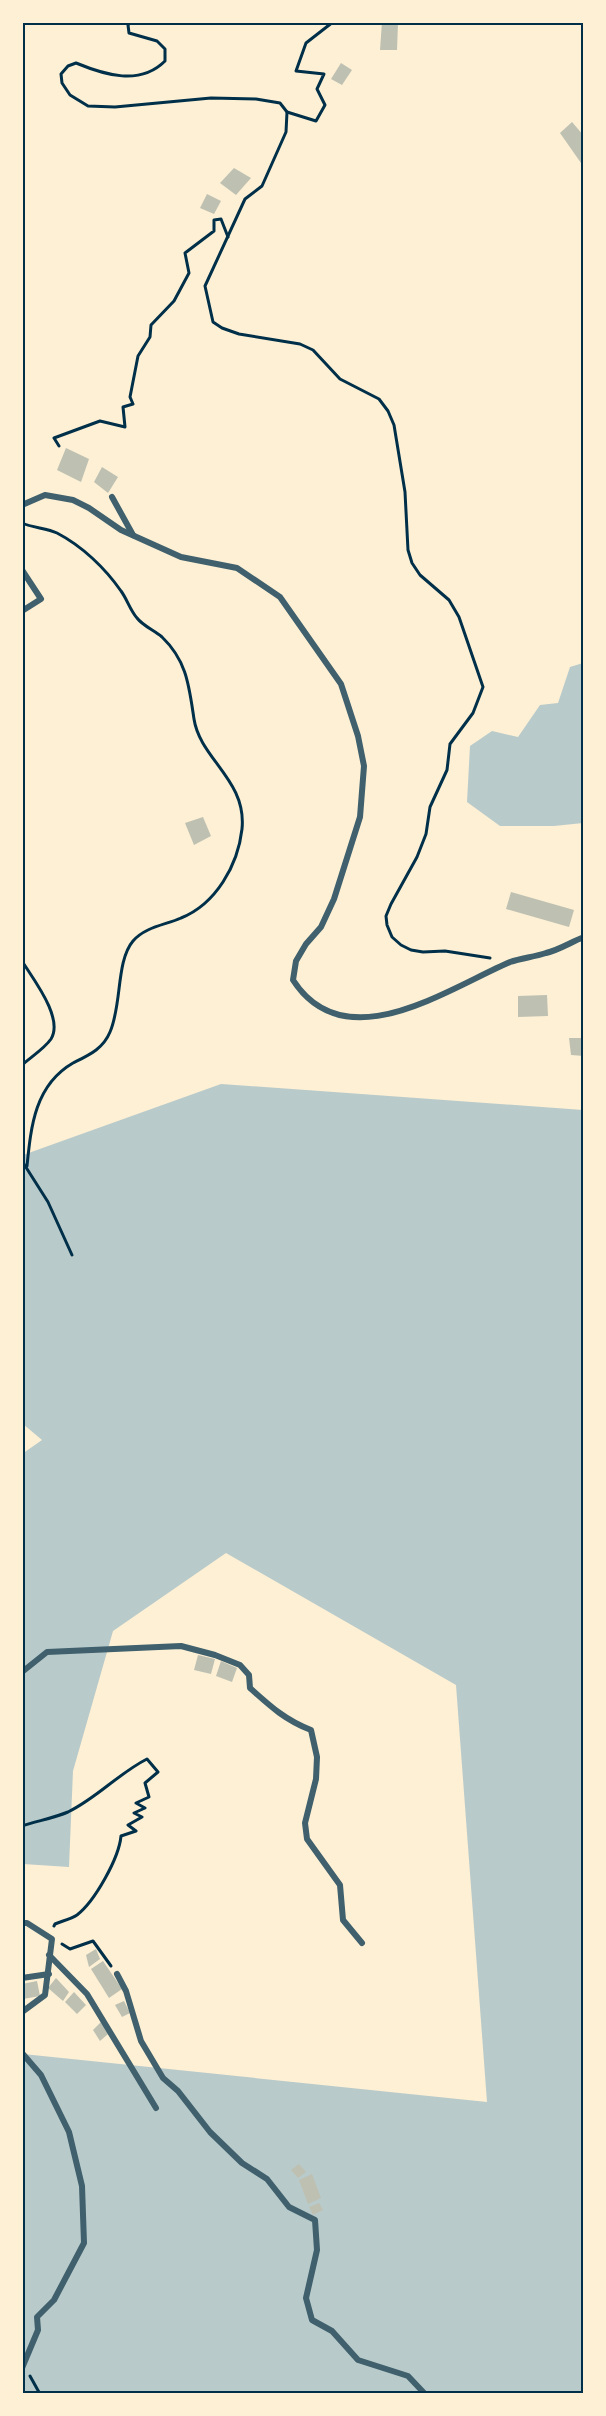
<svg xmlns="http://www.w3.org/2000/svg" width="606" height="2416" font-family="'Asap Condensed',sans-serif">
  <rect width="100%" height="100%" fill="#fdf0d5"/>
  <g fill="#b9caca">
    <polygon points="583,663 583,823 554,826 500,826 467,802 470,746 492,731 518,737 540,705 558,703 570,667"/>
    <polygon points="221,1084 583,1110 583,2393 23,2393 23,2054 487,2102 456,1685 226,1553 113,1631 73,1771 69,1867 23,1864 22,1454 42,1440 23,1424 23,1155"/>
  </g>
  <g fill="#bec0b2">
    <polygon points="382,22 398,23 397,50 380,50"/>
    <polygon points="341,63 352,70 342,85 331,79"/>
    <polygon points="572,122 584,136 584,161 581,163 560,133"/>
    <polygon points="234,168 251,178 236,195 220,183"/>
    <polygon points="207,194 221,201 214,214 200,208"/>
    <polygon points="66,448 89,459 81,482 57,470"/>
    <polygon points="102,467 118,477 108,493 94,482"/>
    <polygon points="203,817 211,836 194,845 185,823"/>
    <polygon points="511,892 574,910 569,927 506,909"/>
    <polygon points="547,995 548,1016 518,1017 518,996"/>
    <polygon points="569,1038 584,1038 584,1056 571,1055"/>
    <polygon points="198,1655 215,1659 211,1674 194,1670"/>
    <polygon points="221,1661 237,1668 232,1682 216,1676"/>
    <polygon points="96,1949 100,1959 89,1967 86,1955"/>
    <polygon points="103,1961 122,1989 109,1998 91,1969"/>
    <polygon points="56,1978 69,1992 63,2001 48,1988"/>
    <polygon points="37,1981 40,1996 23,1999 22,1984"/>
    <polygon points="74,1992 86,2005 77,2014 65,2002"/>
    <polygon points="124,2001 130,2013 122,2017 115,2005"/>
    <polygon points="101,2022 108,2034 100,2041 93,2030"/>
    <polygon points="299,2164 306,2172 298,2178 291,2170"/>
    <polygon points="312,2174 321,2198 308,2204 299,2180"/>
    <polygon points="319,2203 323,2210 313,2215 309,2207"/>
  </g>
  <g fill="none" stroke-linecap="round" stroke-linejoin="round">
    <g stroke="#003049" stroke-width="3">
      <path d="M 131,22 L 128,25 L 129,33 L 157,41 L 165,49 L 165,61 C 140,86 105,75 76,63 L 68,66 L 61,74 L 62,83 L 70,95 L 88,106 L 115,107 L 211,98 L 256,99 L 280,103 L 287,112 L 286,132 L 262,186 L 245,199 L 205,286 L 213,322 L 222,328 L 239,334 L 300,344 L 313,350 L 340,379 L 379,399 L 388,411 L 394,425 L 405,492 L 408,550 L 412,563 L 420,575 L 449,600 L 459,617 L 483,687 L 473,713 L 450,744 L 447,770 L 430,807 L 426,834 L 417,857 L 391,904 L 386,916 L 387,925 L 392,937 L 401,945 L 411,950 L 423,952 L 445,951 L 490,958"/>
      <polyline points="287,112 316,121 325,105 317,89 324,74 296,71 306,43 333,22"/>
      <polyline points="59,446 54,438 100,421 125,427 123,407 133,404 130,397 138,356 150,337 151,325 174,301 189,273 185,253 214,231 214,220 221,219 228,237"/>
      <path d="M 22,523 C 33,528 47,528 57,533 C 82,546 105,568 121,591 C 127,599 130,610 137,618 C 143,626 154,630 162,637 C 187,661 189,686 194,719 C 200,759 247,780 242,829 C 238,865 216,904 181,918 C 165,925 145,927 133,941 C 116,961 122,1005 110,1032 C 103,1049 89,1055 73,1063 C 35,1085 31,1126 27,1166"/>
      <polyline points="22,866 22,878"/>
      <path d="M 22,961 C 33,979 64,1018 51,1039 C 45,1048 31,1057 22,1065"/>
      <polyline points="22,1161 48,1202 72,1255"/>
      <path d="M 22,1826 C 37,1821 54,1818 68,1812 C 97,1798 119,1773 147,1759 L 158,1772 L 145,1783 L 149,1797 L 136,1803 L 145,1808 L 134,1813 L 142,1817 L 128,1825 L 136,1831 L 121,1836 C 119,1858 95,1901 77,1915 C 71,1919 62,1921 55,1924 L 54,1926"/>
      <polyline points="62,1944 70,1949 93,1941 111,1966"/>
      <polyline points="30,2376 40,2394"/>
    </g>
    <g stroke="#3f606c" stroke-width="6">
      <polyline points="112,497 133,535"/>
      <path d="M 22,505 L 45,495 L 73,500 L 89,508 L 121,530 L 181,557 L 237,568 L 280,597 L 341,684 L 358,736 L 364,766 L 360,817 L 334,899 L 321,927 L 306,944 L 296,961 L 293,980 C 345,1061 447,989 510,962 C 522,958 534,957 546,953 C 559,950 571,942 584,937"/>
      <polyline points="22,570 41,599 22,611"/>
      <path d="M 22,1672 L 47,1652 L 181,1646 L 215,1655 L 240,1665 L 249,1675 L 250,1688 C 270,1706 285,1720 311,1730 L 317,1757 L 316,1779 L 305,1823 L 307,1839 L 340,1885 L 343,1920 L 362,1943"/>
      <polyline points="22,1923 27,1923 52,1939 45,1995 22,2012"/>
      <polyline points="49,1955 87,1994 156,2108"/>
      <polyline points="117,1974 126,1991 141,2041 163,2078 178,2091 210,2132 242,2163 267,2179 289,2207 315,2220 317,2250 306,2298 312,2320 332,2331 358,2360 408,2376 425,2394"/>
      <polyline points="22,1978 49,1974"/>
      <polyline points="22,2053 41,2075 69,2132 82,2186 84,2243 54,2300 37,2317 38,2330 22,2368"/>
    </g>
  </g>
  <rect width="606" height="2416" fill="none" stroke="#fdf0d5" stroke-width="48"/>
  <rect x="24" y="24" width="558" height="2368" fill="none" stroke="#003049" stroke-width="2"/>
</svg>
